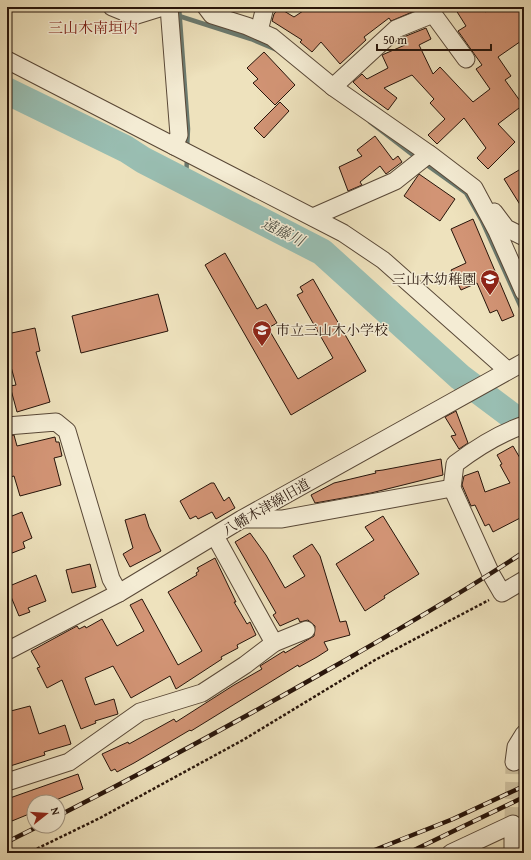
<svg xmlns="http://www.w3.org/2000/svg" width="531" height="860" font-family="'Gentium Book Plus','Noto Serif JP',serif">
  <rect width="100%" height="100%" fill="#eee2bd"/>
  <filter id="stains"><feTurbulence type="fractalNoise" baseFrequency=".005" numOctaves="4"/><feColorMatrix values="0 0 0 0 .2 0 0 0 0 .09 0 0 0 0 .02 0 0 0 .5 -.17"/></filter>
  <radialGradient id="worn" r=".72"><stop offset=".6" stop-color="#630" stop-opacity="0"/><stop offset="1" stop-color="#630" stop-opacity=".3"/></radialGradient>
  <g fill="none" stroke-linecap="round" stroke-linejoin="round">
    <g stroke="#6b7a6f" stroke-width="4.5">
      <polyline points="179,7 188,129 187,149"/>
      <polyline points="179,16 251,39 277,50"/>
      <polyline points="370,122 418,159"/>
      <polyline points="424,163 466,193 482,221 524,314"/>
      <polyline points="186,183 187,156"/>
    </g>
    <polyline stroke="#99beb2" stroke-width="27" points="7,91 126,149 143,160 322,252 460,377 524,425"/>
  </g>
  <g fill="#d29475" stroke="#27140a">
    <polygon points="309,7 416,7 417,10 391,21 389,18 364,37 366,40 340,64 321,42 312,52 300,42 302,40 272,21 274,14 279,8 294,17"/>
    <polygon points="454,7 482,7 485,12 492,7 524,7 524,39 498,57 511,76 505,80 523,105 498,124 515,142 488,169 477,158 486,148 464,118 437,144 428,135 445,119 430,103 434,99 412,75 384,88 397,98 388,110 362,91 353,82 362,74 367,79 388,68 382,55 405,45 401,38 426,28 431,39 419,45 433,74 440,67 473,102 490,89 476,69 482,65 458,31 466,26"/>
    <polygon points="264,52 295,85 275,105 253,83 258,79 247,68"/>
    <polygon points="280,102 289,111 264,138 254,128"/>
    <polygon points="375,136 393,160 398,156 402,162 386,174 380,166 360,182 362,185 348,191 339,167 362,156 357,150"/>
    <polygon points="524,167 524,211 504,179"/>
    <polygon points="419,174 455,199 440,221 404,196"/>
    <polygon points="473,219 514,316 502,321 497,310 490,313 477,283 461,290 451,270 466,263 451,229"/>
    <polygon points="225,253 257,309 266,304 277,323 268,328 298,379 333,358 297,295 303,292 300,287 313,279 366,371 291,415 205,265"/>
    <polygon points="158,294 168,331 81,353 72,316"/>
    <polygon points="35,328 40,351 36,352 50,402 17,412 10,386 16,385 7,352 7,334"/>
    <polygon points="456,411 468,443 459,449 451,436 456,435 445,417"/>
    <polygon points="14,435 17,446 55,437 56,442 59,442 62,456 54,458 61,485 20,496 14,476 7,478 7,436"/>
    <polygon points="513,446 524,465 524,516 493,532 489,524 485,526 475,505 471,506 462,485 464,476 478,471 485,492 510,483 500,465 502,464 497,455"/>
    <polygon points="441,459 443,475 371,493 315,503 311,495 334,483 376,473 375,471 383,470"/>
    <polygon points="211,483 214,483 224,501 229,497 235,508 216,519 212,512 198,519 196,516 190,519 180,501"/>
    <polygon points="22,512 32,538 23,542 25,548 7,555 7,518"/>
    <polygon points="145,514 149,527 161,551 130,567 123,554 133,548 125,520"/>
    <polygon points="383,516 419,574 384,596 385,598 365,611 336,564 374,540 365,527"/>
    <polygon points="250,533 266,555 285,588 305,576 293,556 312,544 320,556 340,622 346,621 350,635 324,642 328,650 317,657 299,667 298,665 191,731 190,730 134,763 117,772 115,769 111,771 102,754 128,742 129,744 174,719 176,722 234,685 262,669 260,666 284,651 285,653 314,636 315,626 308,620 300,622 298,618 280,626 273,615 276,613 235,542"/>
    <polygon points="215,558 236,602 234,602 247,624 250,622 256,635 237,645 238,648 221,657 222,659 176,689 170,676 131,698 113,666 85,678 95,705 114,699 118,714 95,721 96,723 81,729 62,680 47,688 37,668 40,667 31,651 77,626 79,629 85,626 86,628 102,619 117,646 144,631 130,605 142,599 178,665 202,651 168,592 197,575 196,573 199,571 197,568"/>
    <polygon points="90,564 96,587 72,593 66,570"/>
    <polygon points="36,575 46,601 28,608 30,612 19,616 7,587"/>
    <polygon points="30,706 39,734 65,725 71,744 44,752 45,755 7,767 7,712"/>
    <polygon points="78,774 83,789 51,802 34,802 34,812 7,823 7,799"/>
  </g>
  <g fill="none" stroke-linecap="round" stroke-linejoin="round">
    <polyline stroke="#d0c3a2" stroke-width="17" stroke-dasharray="17 8" stroke-linecap="butt" points="513,824 514,762"/>
    <defs>
      <g id="minor">
        <polyline points="112,7 134,16 163,7"/>
        <polyline points="169,7 179,135 174,146"/>
        <polyline points="206,7 212,15 247,26 272,37 333,87 432,156 474,188 497,231 524,292"/>
        <polyline points="259,31 265,7"/>
        <polyline points="7,60 343,233 383,260 507,370"/>
        <polyline points="333,87 396,29 433,14 466,59"/>
        <polyline points="494,212 506,228 524,237"/>
        <polyline points="313,217 395,181 429,154"/>
        <path d="M 524,425 C 498,434 476,448 455,464 L 452,488 L 491,574 L 502,593 L 524,580"/>
        <polyline points="7,426 56,422 67,431 111,579 119,593"/>
        <polyline points="243,519 282,519 452,488"/>
        <polyline points="215,536 274,643"/>
        <polyline points="7,651 119,593 242,519 524,362"/>
        <polyline points="514,762 516,747 524,734"/>
        <polyline points="7,782 69,762 140,712 202,693 245,665 274,643 306,630"/>
        <polyline points="451,853 513,824 513,853"/>
      </g>
    </defs>
    <use href="#minor" stroke="#594837" stroke-width="19"/>
    <polyline stroke="#27140a" stroke-width="2.5" stroke-dasharray="3 2" stroke-linecap="butt" points="28,853 100,818 243,740 375,660 489,600"/>
    <use href="#minor" stroke="#f4ecd4" stroke-width="17"/>
    <defs>
      <g id="rail">
        <path d="M 58,816 C 146,771 233,724 319,675 C 388,636 457,596 524,552"/>
        <polyline points="7,842 39,826"/>
        <polyline points="367,853 453,819 524,786"/>
        <polyline points="408,853 524,797"/>
      </g>
    </defs>
    <use href="#rail" stroke="#27140a" stroke-width="4.5"/>
    <use href="#rail" stroke="#f4ecd4" stroke-width="3" stroke-dasharray="9" stroke-linecap="butt"/>
  </g>
  <defs>
    <symbol id="school-pin" viewBox="-11 -11 22 30"><path d="M0 17L-7.5 6A9.5 9.5 0 1 1 7.5 6Z" fill="#8f2418" stroke="#f4ecd4"/><path d="M0-5L7-2L0 1L-7-2ZM-4 1L0 2.5L4 1V4Q0 6-4 4Z" fill="#fff"/></symbol>
  </defs>
  <g fill-rule="evenodd">
    <use href="#school-pin" x="479" y="268" width="22" height="30"/>
    <use href="#school-pin" x="251" y="319" width="22" height="30"/>
  </g>
  <g text-anchor="middle" stroke-width="3" stroke-linejoin="round" paint-order="stroke">
    <g font-size="14" fill="#27140a" stroke="#f4ecd4" text-anchor="end">
      <text x="476" y="284">三山木幼稚園</text>
      <text x="276" y="335" text-anchor="start">市立三山木小学校</text>
    </g>
    <g font-size="14" fill="#27140a" stroke="#f4ecd4">
      <text transform="translate(266 507) rotate(-30)" y="5">八幡木津線旧道</text>
    </g>
    <g font-size="15" fill="#7a1f14" stroke="#f4ecd4">
      <text x="93" y="33">三山木南垣内</text>
    </g>
    <g font-size="15" font-style="italic" fill="#4f5045" stroke="#f4ecd4">
      <text transform="translate(283 232) rotate(27)" y="5">遠藤川</text>
    </g>
  </g>
  <rect width="531" height="860" fill="none" stroke="#eee2bd" stroke-width="24"/>
  <rect x="8" y="8" width="515" height="844" fill="none" stroke="#27140a" stroke-width="2"/>
  <rect x="12" y="12" width="507" height="836" fill="none" stroke="#27140a"/>
  <g transform="translate(46 814) rotate(73)"><circle r="19" fill="#f4ecd4" stroke="#a29683"/>
  <path d="M0-3L7 15L0 10L-7 15Z" fill="#8f2418"/>
  <text y="-6" font-size="11" font-weight="bold" text-anchor="middle" fill="#27140a">N</text>
  </g>
  <path d="M377 44v6h114v-6" fill="none" stroke="#27140a" stroke-width="2"/>
  <text x="383" y="44" font-size="12" fill="#27140a" stroke="#f4ecd4" stroke-width="3" paint-order="stroke">50 m</text>
  <rect width="100%" height="100%" filter="url(#stains)"/>
  <rect width="100%" height="100%" fill="url(#worn)"/>
</svg>
